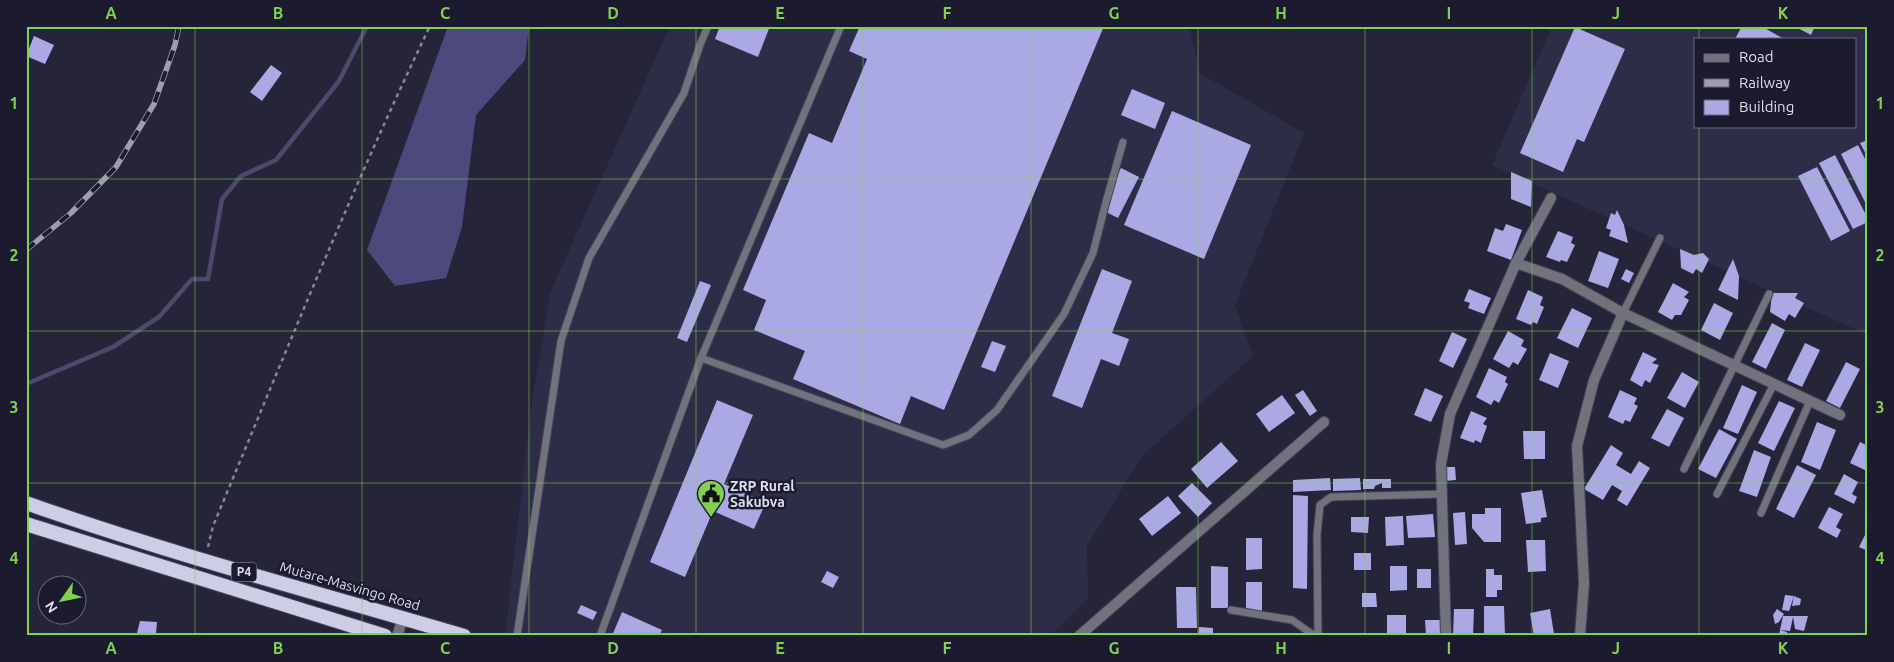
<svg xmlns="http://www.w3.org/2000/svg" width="1894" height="662" font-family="Ubuntu,sans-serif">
  <rect width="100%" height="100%" fill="#252439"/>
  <g fill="#2e2d48" fill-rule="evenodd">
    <polygon points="670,26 1188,26 1201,74 1304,133 1235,305 1253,356 1142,456 1087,546 1088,599 1050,636 505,635 532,402 550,293"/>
    <path d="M 1552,26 L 1868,26 L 1868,335 L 1492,165 ZM 1695,39 L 1855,39 L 1855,126 L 1695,126 Z"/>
  </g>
  <polygon fill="#4c497c" points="448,26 529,26 525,60 476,115 462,227 446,278 395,286 367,250"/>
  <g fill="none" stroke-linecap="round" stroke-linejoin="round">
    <polyline stroke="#4f486c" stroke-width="4.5" points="26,384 113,347 159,317 192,279 208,279 222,199 241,176 276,160 339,81 367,26"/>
  </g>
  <g fill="#aaa9e3">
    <polygon points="720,26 770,26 758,57 715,39"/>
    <polygon points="860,26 1104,26 944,410 911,396 900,424 793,379 805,351 754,330 766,300 743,290 809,133 832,143 867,59 849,51"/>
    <polygon points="1742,26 1761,26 1784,39 1735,39"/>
    <polygon points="1794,26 1815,26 1811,35"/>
    <polygon points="1575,27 1625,49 1584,142 1577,139 1563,172 1520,153"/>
    <polygon points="34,36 54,45 45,64 26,56"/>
    <polygon points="271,65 282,73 262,101 250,92"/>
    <polygon points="1132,89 1165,103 1155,129 1121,115"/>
    <polygon points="1172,111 1251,145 1204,259 1124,225"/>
    <polygon points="1868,140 1868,158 1860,143"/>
    <polygon points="1858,145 1868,165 1868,208 1841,154"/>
    <polygon points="1835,155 1868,219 1868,222 1853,229 1819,163"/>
    <polygon points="1817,167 1850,231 1831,241 1798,176"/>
    <polygon points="1121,168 1139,177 1118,218 1100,209"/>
    <polygon points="1511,172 1532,181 1531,207 1511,199"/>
    <polygon points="1617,210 1624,225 1628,243 1609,236 1611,230 1606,228 1611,213 1615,215"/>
    <polygon points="1506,224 1522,230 1511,260 1487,251 1495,228 1503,231"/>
    <polygon points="1558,231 1573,237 1571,243 1575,245 1567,262 1561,260 1560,262 1546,257"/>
    <polygon points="1680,249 1694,255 1703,253 1709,259 1702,273 1696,269 1693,274 1681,268"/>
    <polygon points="1599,251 1619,259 1608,288 1588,281"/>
    <polygon points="1733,259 1739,276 1738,300 1718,290"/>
    <polygon points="1102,269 1132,281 1112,333 1129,339 1119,366 1101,359 1082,408 1052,396"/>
    <polygon points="1626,269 1634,273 1629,283 1621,279"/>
    <polygon points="700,281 711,285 687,342 677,338"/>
    <polygon points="1673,283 1689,292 1684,297 1689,300 1681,315 1675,315 1672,320 1658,312"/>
    <polygon points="1469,289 1491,298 1484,314 1468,308 1470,303 1464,301"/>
    <polygon points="1528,290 1543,297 1540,305 1544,307 1537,324 1533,322 1531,325 1516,319"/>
    <polygon points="1772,293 1798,293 1795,298 1804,303 1795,318 1789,314 1785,321 1770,312"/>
    <polygon points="1714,303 1733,313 1720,340 1701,330"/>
    <polygon points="1572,308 1592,318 1578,348 1557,338"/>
    <polygon points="1772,323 1785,330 1766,369 1752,362"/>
    <polygon points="1508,331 1524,340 1521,346 1527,349 1518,365 1513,362 1509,368 1493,359"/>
    <polygon points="1452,332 1467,339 1453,368 1439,361"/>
    <polygon points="992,341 1006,346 995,372 981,367"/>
    <polygon points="1805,343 1820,350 1802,387 1787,380"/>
    <polygon points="1643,352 1657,359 1652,363 1659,365 1650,383 1645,380 1642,387 1630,380"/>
    <polygon points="1550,353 1569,361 1558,388 1539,380"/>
    <polygon points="1846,362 1860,369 1840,408 1826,401"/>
    <polygon points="1489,368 1507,377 1505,382 1508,384 1499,403 1494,400 1491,405 1476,397"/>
    <polygon points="1682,372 1699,382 1685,408 1667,398"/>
    <polygon points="1742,385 1757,392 1738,434 1723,428"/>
    <polygon points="1425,388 1443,396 1431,422 1414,415"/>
    <polygon points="1303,390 1317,411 1310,416 1295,395"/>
    <polygon points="1620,390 1637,398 1634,404 1638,406 1630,422 1625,420 1623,424 1608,417"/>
    <polygon points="1282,395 1295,413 1269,432 1256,414"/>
    <polygon points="717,400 753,415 724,484 766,502 754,529 713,511 685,577 650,562"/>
    <polygon points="1779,401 1795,408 1774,451 1758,443"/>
    <polygon points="1667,409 1684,418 1669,447 1651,438"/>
    <polygon points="1471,411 1487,418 1483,424 1487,426 1481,443 1475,440 1474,443 1460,438"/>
    <polygon points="1817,422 1836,430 1820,470 1801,462"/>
    <polygon points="1719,429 1737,439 1716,478 1698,469"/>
    <polygon points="1523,431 1545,431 1545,459 1524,459"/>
    <polygon points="1221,442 1238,461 1207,488 1191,469"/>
    <polygon points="1860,442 1868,446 1867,471 1850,463"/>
    <polygon points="1611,445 1623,453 1616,465 1631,474 1639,461 1650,468 1627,506 1617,500 1622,491 1612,485 1603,500 1584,489"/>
    <polygon points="1754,450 1771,457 1757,497 1739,491"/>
    <polygon points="1797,465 1816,475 1794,518 1776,509"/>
    <polygon points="1444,467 1455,467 1456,480 1445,481"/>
    <polygon points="1844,474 1858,482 1852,494 1857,497 1854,504 1834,494"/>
    <polygon points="1330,478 1331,490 1293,492 1293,480"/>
    <polygon points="1360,478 1361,490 1333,491 1333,479"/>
    <polygon points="1363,479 1391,479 1391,488 1382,488 1382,483 1375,486 1374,489 1363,489"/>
    <polygon points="1192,483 1212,503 1198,517 1178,496"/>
    <polygon points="1542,490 1547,517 1541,518 1541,522 1526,524 1521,493"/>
    <polygon points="1293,495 1308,496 1307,589 1293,588"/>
    <polygon points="1168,496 1181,513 1152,536 1139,519"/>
    <polygon points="1829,507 1843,514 1836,527 1841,530 1837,538 1818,528"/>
    <polygon points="1485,508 1501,508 1501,542 1484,542 1472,528 1472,514 1485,514"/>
    <polygon points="1465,512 1467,544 1455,545 1453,513"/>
    <polygon points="1433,514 1435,537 1408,538 1406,516"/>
    <polygon points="1403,516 1404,545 1386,546 1385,517"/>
    <polygon points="1351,517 1369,517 1368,533 1351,532"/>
    <polygon points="1868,529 1868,551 1859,547"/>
    <polygon points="1246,538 1262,538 1262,569 1246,570"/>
    <polygon points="1526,540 1545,540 1546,571 1528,572"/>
    <rect x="1354" y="553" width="17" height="17"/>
    <polygon points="1211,566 1228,567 1228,608 1211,608"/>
    <polygon points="1390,566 1407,566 1407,590 1390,591"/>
    <rect x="1417" y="569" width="14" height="19"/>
    <polygon points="1486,569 1494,569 1494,575 1502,575 1502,590 1497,590 1497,597 1486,597"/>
    <polygon points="827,571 839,577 833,588 821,582"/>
    <rect x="1246" y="582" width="16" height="33"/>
    <polygon points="1176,587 1196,587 1197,628 1177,628"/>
    <polygon points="1362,593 1376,593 1377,607 1362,607"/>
    <polygon points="1785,595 1794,596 1789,611 1782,610"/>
    <polygon points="1794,596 1801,599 1800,605 1792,606"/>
    <polygon points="581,605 597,612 593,620 577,613"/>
    <polygon points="1484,606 1504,606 1505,636 1484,636"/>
    <polygon points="1454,609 1474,609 1473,636 1453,636"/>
    <polygon points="1550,609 1554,634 1534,636 1530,613"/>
    <polygon points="1777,609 1784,614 1779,622 1775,624 1773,615"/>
    <polygon points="622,612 662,630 659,636 612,636"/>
    <rect x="1387" y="615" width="19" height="21"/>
    <polygon points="1783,616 1808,616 1804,631 1795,629 1793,617 1790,631 1780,630 1787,632 1788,636 1779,636 1780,630"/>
    <polygon points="1425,620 1445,620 1445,636 1426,636"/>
    <polygon points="140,621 157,622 156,634 137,633"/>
    <polygon points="1199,627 1213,628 1213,636 1198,636"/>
  </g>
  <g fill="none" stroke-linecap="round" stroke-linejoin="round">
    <defs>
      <g id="service">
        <polyline points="1623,313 1660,238"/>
        <polyline points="701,358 943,445 969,435 997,410 1064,314 1093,253 1106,202 1123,142"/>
        <polyline points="1684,469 1769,294"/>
        <polyline points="1717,494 1774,384"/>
        <polyline points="1761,513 1810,401"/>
        <polyline points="1231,610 1292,620 1315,636"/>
        <polyline points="517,636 561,341 589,258 684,93 700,45 708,26"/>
        <polyline points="600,636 701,358 841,26"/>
        <polyline points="1318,636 1317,535 1320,505 1331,497 1442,494"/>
      </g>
      <g id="minor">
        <polyline points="1516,263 1562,279 1623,313 1840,415"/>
        <polyline points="1079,636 1324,422"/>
        <polyline points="1446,636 1441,464 1450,414 1516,263 1551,198"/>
        <polyline points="1580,636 1584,583 1577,446 1594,380 1623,313"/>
      </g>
      <polyline id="tertiary" points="397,636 403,618"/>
      <g id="trunk">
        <path d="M 26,503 C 170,554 318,593 464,636"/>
        <polyline points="26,524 385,636"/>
      </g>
    </defs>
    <use href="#service" stroke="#434256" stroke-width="9"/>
    <use href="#minor" stroke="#434256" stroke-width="12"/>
    <use href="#tertiary" stroke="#434256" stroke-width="12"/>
    <use href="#trunk" stroke="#434256" stroke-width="16"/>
    <path stroke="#868697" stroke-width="2.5" stroke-dasharray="4 4" stroke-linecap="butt" d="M 208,547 L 213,526 C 283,359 351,190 430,26"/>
    <use href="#service" stroke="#72727d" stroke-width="7"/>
    <use href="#minor" stroke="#72727d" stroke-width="10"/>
    <use href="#tertiary" stroke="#72727d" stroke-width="10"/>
    <use href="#trunk" stroke="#cdcde6" stroke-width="14"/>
    <defs>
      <polyline id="rail" points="26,250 71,213 116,167 154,104 175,45 179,26"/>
    </defs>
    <use href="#rail" stroke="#9e9eaf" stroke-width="5.5"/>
    <use href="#rail" stroke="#1b1a2e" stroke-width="4" stroke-dasharray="11" stroke-linecap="butt"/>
  </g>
  <path fill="none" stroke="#81d050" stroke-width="1" stroke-opacity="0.55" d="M 195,26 L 195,636M 362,26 L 362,636M 529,26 L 529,636M 696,26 L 696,636M 863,26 L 863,636M 1031,26 L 1031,636M 1198,26 L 1198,636M 1365,26 L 1365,636M 1532,26 L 1532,636M 1699,26 L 1699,39M 1699,126 L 1699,636M 26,179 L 1868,179M 26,331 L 1868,331M 26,483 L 1868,483"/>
  <defs>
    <symbol id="civic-pin" viewBox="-11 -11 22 30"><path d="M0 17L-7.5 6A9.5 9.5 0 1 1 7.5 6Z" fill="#81d050" stroke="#1b1a2e"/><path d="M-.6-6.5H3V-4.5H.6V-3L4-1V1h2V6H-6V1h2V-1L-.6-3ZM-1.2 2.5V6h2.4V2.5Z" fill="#111"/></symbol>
  </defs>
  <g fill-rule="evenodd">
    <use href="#civic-pin" x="695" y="478" width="32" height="43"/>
  </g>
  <g text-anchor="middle" stroke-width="5" stroke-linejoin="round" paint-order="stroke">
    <rect fill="#1b1a2e" stroke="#a4a4b4" stroke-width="1" x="231.5" y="562.5" width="25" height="19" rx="4"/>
    <g font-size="12" font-weight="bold" fill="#dfdfed">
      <text x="244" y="576">P4</text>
    </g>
    <g font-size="14" font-weight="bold" fill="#dfdfed" stroke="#1b1a2e" text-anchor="start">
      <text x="730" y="491">ZRP Rural<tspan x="730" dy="16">Sakubva</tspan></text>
    </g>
    <g font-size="14" fill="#dfdfed" stroke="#1b1a2e">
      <text transform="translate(350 586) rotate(16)" y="5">Mutare-Masvingo Road</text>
    </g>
  </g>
  <rect width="1894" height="662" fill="none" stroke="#1b1a2e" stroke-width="55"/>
  <rect x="1694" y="38" width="162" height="90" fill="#1b1a2e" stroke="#69697a"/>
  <rect x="1704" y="54" width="25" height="8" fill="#72727d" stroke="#69697a"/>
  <text x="1739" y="62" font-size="15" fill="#dfdfed">Road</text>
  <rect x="1704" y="79" width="25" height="8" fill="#9e9eaf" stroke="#69697a"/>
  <text x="1739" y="88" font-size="15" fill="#dfdfed">Railway</text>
  <rect x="1704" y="100" width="25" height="15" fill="#aaa9e3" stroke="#69697a"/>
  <text x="1739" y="112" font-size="15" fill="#dfdfed">Building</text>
  <g transform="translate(62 600) rotate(237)"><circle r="24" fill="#1b1a2e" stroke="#69697a"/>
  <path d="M0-4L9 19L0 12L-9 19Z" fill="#81d050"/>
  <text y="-8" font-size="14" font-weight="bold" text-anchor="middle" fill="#dfdfed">N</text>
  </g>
  <rect x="28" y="28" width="1838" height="606" fill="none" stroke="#81d050" stroke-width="2"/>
  <g font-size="16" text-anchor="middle" font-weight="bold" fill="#81d050">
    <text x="111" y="19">A</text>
    <text x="278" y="19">B</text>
    <text x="445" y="19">C</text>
    <text x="613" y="19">D</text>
    <text x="780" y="19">E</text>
    <text x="947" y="19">F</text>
    <text x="1114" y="19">G</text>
    <text x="1281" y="19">H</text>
    <text x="1449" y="19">I</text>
    <text x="1616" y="19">J</text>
    <text x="1783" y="19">K</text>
    <text x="14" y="109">1</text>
    <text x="1880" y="109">1</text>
    <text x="14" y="261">2</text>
    <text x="1880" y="261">2</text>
    <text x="14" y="413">3</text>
    <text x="1880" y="413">3</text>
    <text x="14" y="564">4</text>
    <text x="1880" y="564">4</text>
    <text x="111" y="654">A</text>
    <text x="278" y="654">B</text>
    <text x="445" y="654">C</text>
    <text x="613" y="654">D</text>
    <text x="780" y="654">E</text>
    <text x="947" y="654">F</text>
    <text x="1114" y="654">G</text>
    <text x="1281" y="654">H</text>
    <text x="1449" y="654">I</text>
    <text x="1616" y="654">J</text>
    <text x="1783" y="654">K</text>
  </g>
</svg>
